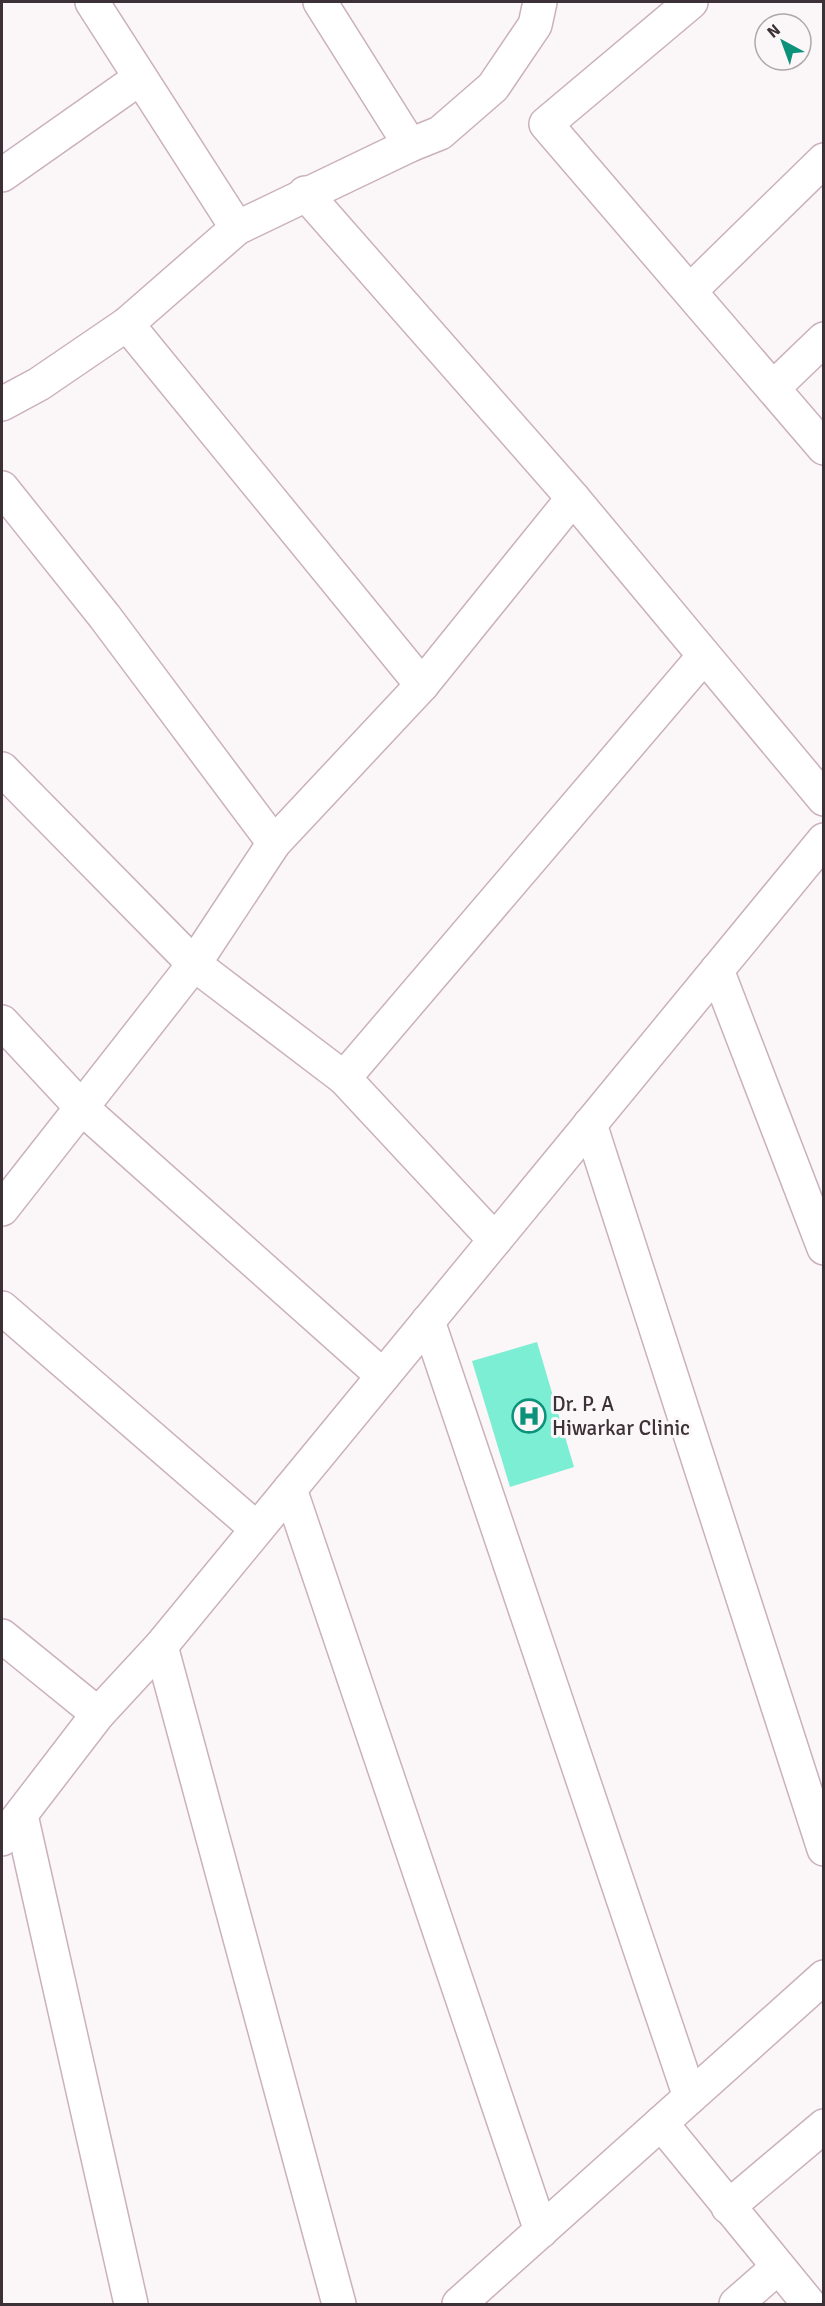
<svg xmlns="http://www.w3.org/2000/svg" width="825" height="2306" font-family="Signika,sans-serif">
  <rect width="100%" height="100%" fill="#fbf6f8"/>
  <polygon fill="#7ceed3" points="537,1342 574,1467 510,1487 472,1361"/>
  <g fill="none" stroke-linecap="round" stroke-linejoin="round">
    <defs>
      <g id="minor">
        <polyline points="92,2 237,228"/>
        <polyline points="320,2 410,145 440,133 493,87 535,25 540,2"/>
        <polyline points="691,2 546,124 824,448"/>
        <polyline points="2,175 140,78"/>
        <polyline points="690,291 824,160"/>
        <polyline points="127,324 422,685"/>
        <polyline points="773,388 824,339"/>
        <polyline points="2,404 39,384 127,324 237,228 410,145"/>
        <polyline points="2,488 105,617 274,843"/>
        <polyline points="573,498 824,799"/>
        <polyline points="2,769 194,964 344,1078 704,656"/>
        <polyline points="717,970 824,1248"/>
        <polyline points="2,1022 82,1108 383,1376"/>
        <polyline points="344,1078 495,1240"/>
        <polyline points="590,1124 824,1849"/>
        <polyline points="2,1209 194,964 274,843 422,685 573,498 305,193"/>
        <polyline points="2,1308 257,1529"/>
        <polyline points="428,1321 690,2097"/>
        <polyline points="290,1489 541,2231"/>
        <polyline points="2,1636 98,1714"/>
        <polyline points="161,1646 339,2304"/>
        <polyline points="21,1815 131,2304"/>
        <polyline points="661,2123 809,2304"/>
        <polyline points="728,2207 824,2126"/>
        <polyline points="459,2304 824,1977"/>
        <polyline points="736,2304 777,2268"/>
      </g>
      <polyline id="tertiary" points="2,1839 98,1714 161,1646 824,840"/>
    </defs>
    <use href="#minor" stroke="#cab1bc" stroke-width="36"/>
    <use href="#tertiary" stroke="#cab1bc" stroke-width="36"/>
    <use href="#minor" stroke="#fff" stroke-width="33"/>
    <use href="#tertiary" stroke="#fff" stroke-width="33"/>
  </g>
  <defs>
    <symbol id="hospital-ring" viewBox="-11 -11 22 22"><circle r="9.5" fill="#fbf6f8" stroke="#0c927b" stroke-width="1.5"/><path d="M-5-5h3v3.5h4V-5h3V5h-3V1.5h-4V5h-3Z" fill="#0c927b"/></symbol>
  </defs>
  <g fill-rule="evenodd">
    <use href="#hospital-ring" x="510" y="1397" width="38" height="38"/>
  </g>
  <g text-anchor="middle" stroke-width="6" stroke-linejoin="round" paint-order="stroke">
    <g font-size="21" fill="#3c3136" stroke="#fbf6f8" text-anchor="start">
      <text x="552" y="1411">Dr. P. A<tspan x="552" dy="24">Hiwarkar Clinic</tspan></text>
    </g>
  </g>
  <rect width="825" height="2306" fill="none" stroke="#3c3136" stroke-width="6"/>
  <g transform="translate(783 42) rotate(319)"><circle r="28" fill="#fbf6f8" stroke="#afa7aa" stroke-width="1.5"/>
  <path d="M0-4.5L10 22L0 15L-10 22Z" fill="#0c927b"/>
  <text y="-9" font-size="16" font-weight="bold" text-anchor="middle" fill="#3c3136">N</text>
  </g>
</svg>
